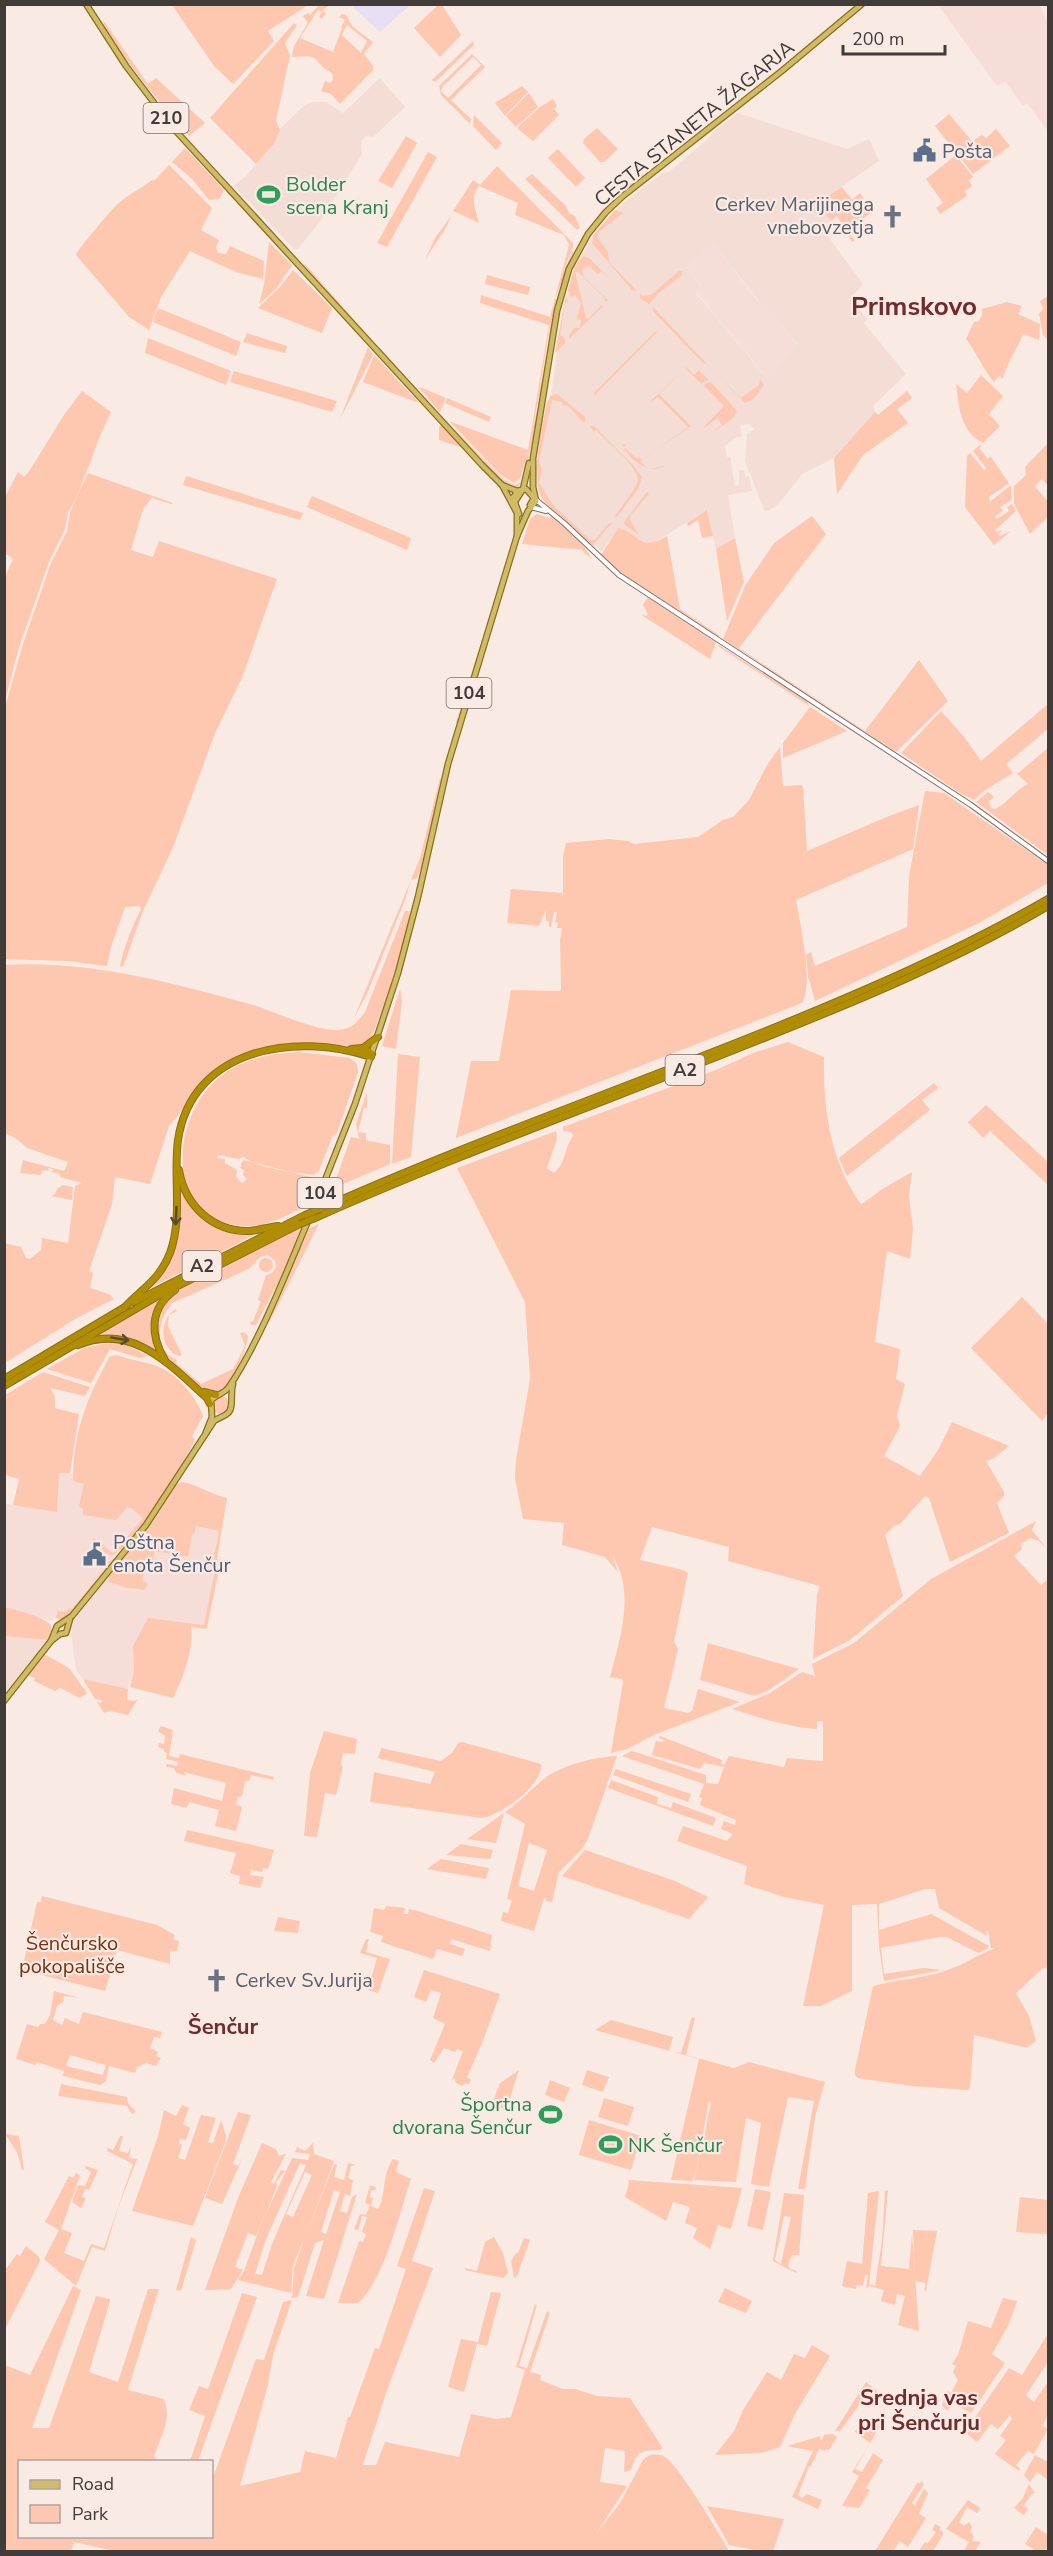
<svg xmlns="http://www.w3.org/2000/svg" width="1053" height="2556" font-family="'Nunito Sans',sans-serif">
  <rect width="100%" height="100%" fill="#f9eae4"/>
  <g fill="#f4ddd4" fill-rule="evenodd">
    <polygon points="380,78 405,107 373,137 366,136 361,141 362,154 321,220 298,249 294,249 234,186 246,176 273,145 276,133 305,105 312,102 326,102 343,113"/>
    <path d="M 738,113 L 847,149 L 869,139 L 879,161 L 818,203 L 831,221 L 822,227 L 824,231 L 863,284 L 851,298 L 867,319 L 864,323 L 906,374 L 873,406 L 875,412 L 834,458 L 802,474 L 777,506 L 765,512 L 745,461 L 747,434 L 754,429 L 749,424 L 740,425 L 742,437 L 736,437 L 725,446 L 727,457 L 730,457 L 735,486 L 739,485 L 739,470 L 744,470 L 745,477 L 749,476 L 752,491 L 728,495 L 735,538 L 716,549 L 707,510 L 653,543 L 641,543 L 618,528 L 602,551 L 591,544 L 542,499 L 536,485 L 536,467 L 551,397 L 561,321 L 573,271 L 594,234 L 615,210 L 662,173 L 669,172 L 680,163 L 710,137 L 714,131 ZM 714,244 L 759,301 L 761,300 L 797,344 L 764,375 L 695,292 L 701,287 L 686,267 Z"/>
    <polygon points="5,1636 47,1640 5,1696"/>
  </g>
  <g fill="#f7ddd7">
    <polygon points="938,5 1040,5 1047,21 1048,131 1027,103 1023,106 1005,81 997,86"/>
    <polygon points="714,244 758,301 761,299 797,345 768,379 695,291 701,286 686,267"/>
    <polygon points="59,1473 73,1473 73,1481 84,1484 83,1515 114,1518 131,1507 143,1518 112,1553 92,1542 112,1556 107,1562 110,1564 71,1610 69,1608 65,1612 58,1611 52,1621 5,1607 4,1503 17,1506"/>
    <polygon points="196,1526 219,1531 213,1562 217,1563 204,1625 148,1618 133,1646 134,1670 128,1689 83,1679 76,1670 70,1626 108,1576 108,1580 113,1584 139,1591 147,1583 142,1581 145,1567 151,1568 155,1551 188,1551 192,1533"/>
  </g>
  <polygon fill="#e8dff5" points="354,4 410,5 380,32 353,7"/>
  <g fill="#fec7b0" fill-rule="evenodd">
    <polygon points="172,5 308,5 268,31 274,41 233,84 214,66"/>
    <path d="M 319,5 L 330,5 L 323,10 L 326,14 L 321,19 L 319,16 L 322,12 L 318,10 L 300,38 L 333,52 L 342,28 L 341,27 L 345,20 L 339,17 L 342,14 L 346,15 L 353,27 L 373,42 L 364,54 L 373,66 L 373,70 L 340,104 L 331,94 L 321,91 L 325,81 L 330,83 L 333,80 L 332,73 C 309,61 325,54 292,57 L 294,46 L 308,23 L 303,16 L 308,13 L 310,15 ZM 347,25 L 367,41 L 361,53 L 342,35 Z"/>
    <polygon points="438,5 442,5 461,35 440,57 414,28"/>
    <path d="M 103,20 L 148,84 L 156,78 L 205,123 L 189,136 C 173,118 104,38 103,20 Z"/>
    <polygon points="294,23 297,25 285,43 290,55 276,121 280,130 273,145 256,164 210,118"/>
    <polygon points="473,41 474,45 435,82 432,80"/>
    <path d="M 472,54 L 485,67 L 451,100 L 471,119 L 470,124 L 441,95 L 439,86 ZM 473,57 L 481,65 L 448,98 L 441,91 L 443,86 Z"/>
    <polygon points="522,86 528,92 505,116 495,103"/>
    <polygon points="529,93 538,107 516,127 506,116"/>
    <polygon points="553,99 557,106 554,109 559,115 533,141 517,128 540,107"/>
    <polygon points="949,114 972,141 982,135 986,138 996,129 1010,146 973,174 935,126"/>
    <polygon points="474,115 502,143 496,150 473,126"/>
    <polygon points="597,128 618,149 604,162 600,162 583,143 584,139"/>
    <polygon points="406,136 417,143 392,188 378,181"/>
    <polygon points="185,148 224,190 219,199 209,200 192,179 172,162"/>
    <polygon points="558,149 585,178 576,187 548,158"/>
    <polygon points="428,152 437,157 387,247 377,243"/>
    <polygon points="956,155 973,177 969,180 972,186 965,191 967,196 940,214 936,208 943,203 926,179"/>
    <path d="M 169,165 L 212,208 L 201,230 L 219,240 L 216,247 L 218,253 L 226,254 L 230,246 L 264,261 L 263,279 L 236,272 L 190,251 L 161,297 L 149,330 L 129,317 L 76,255 C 77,250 115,205 121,201 C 131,193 142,188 152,180 L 154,181 Z"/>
    <path d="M 497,166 L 573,243 L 573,247 L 563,273 L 573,251 L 574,251 L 555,299 L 557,299 L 545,374 L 551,319 L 540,387 L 544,375 L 541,396 L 539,395 L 532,431 L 540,397 L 537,422 L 523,479 L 525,462 L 520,479 L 514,483 L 501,475 L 449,421 L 528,450 L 549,325 L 480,303 L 481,295 L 550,317 L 569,245 L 564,235 L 515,215 L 518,203 L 479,186 C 469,197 476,210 479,223 L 453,211 L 473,180 L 480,185 Z"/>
    <polygon points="532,174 566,206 569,213 575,216 580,228 577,230 525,179"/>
    <polygon points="642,174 643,176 640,180 611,204 586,232 601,211"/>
    <polygon points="842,187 852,200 860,193 864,199 849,209 854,217 869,209 871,213 846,230 855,240 852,242 837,216 831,221 817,203"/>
    <polygon points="615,210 623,213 599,232 597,237 608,252 609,262 637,291 632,290 592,243 594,234"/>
    <polygon points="451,216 447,226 425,260 435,238"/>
    <polygon points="269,242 292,265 276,289 259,304 264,285"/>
    <polygon points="583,256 589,258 610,279 601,271 598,274 589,266 584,267 582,271 584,277 608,300 605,302 605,298 578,272 575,272 586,318 588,319 601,306 600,304 603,306 569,339 569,335 574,328 580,328 581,320 577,319 581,303 575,295 571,297 568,290 575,266"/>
    <polygon points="304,265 305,264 376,345 327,294"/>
    <polygon points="293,270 332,308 322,333 258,308 280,287"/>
    <polygon points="679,271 682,271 682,275 659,293 649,304 640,298 640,293 642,296 651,295"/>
    <polygon points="487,275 530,287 528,295 485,284"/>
    <polygon points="566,295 568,302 565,303 560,335 564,337 565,343 555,353"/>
    <polygon points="1048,296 1048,340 1043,335 1039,314 1043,309 1040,301"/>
    <path d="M 1007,302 L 1022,306 L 1018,314 L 1040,324 L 1039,340 L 1023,334 C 1017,350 1007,362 1003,379 L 999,376 L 994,382 C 982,368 977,353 966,339 L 974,322 L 979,321 L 982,315 L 982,309 Z"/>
    <polygon points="653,307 707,364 702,362 653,311"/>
    <polygon points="158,308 241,342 236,356 153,322"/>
    <polygon points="656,331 657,332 595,395 594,393"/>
    <polygon points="247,333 287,346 285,353 243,342"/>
    <polygon points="148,338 231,371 226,385 145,353"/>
    <polygon points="368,347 373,355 340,419"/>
    <polygon points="378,347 379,347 439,414 437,413"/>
    <polygon points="374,356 375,356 419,403 363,382"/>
    <polygon points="709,366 741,398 759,385 760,379 764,385 753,399 745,403"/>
    <path d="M 686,367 L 694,375 L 699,370 L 709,380 L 701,383 L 685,368 L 659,394 L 691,426 L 640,461 C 650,472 655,468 666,465 C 650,476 629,460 622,444 L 626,444 L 624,447 L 637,459 L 639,457 L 642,460 L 688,427 L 658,397 L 648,404 Z"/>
    <polygon points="234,371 337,401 332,412 230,382"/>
    <path d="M 981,375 L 1003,396 L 989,414 L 1000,426 L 983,443 C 960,431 959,407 956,384 L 967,393 Z"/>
    <polygon points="711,382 737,411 733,418 708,436 722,425 718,418 702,429 724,406 703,385"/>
    <polygon points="420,387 446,398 440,412 419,388"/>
    <polygon points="82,391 111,412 100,436 77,497 68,512 65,529 49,562 19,647 5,701 5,577 13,559 5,553 5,497 18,472 24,477 30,470 64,415"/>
    <polygon points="907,391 912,398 897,409 908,423 863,455 837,494 834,458 875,412 878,415"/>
    <path d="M 557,394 L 585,417 L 586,421 L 583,422 L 568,406 L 562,405 L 562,402 L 552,400 L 539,461 L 542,469 L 539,483 L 553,505 L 590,540 L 595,540 L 609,523 L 612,523 L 593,545 C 582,540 574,530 565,521 C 558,513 547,507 542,498 C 529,477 545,411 548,399 L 549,401 L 550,396 Z"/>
    <polygon points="447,398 491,417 489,422 445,403"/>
    <polygon points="441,416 503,479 514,485 522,482 516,489 502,482"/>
    <polygon points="441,425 463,448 439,440 439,427"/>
    <path d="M 590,426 L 594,426 L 632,464 L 642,477 L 638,489 L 616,518 L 615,516 C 620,508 637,488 638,479 C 638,467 606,440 596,430 L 594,432 Z"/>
    <polygon points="1048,443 1048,486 1042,479 1035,486 1048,502 1048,517 1030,534 1014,504 1014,486 1026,475 1025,467"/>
    <polygon points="980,445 982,446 979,448 988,459 990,456 1009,483 989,497 990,502 1011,485 1012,500 1000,507 1003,511 995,516 997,519 1009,511 1007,507 1012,504 1016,511 995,530 997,532 1003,530 998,534 1000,536 1011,531 994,545 965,507 967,456 970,453 984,470 986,468 973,451"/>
    <path d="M 88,473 L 173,503 L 171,504 L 152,498 L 143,509 L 131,550 L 153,557 L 159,541 L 277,579 L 242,678 L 215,733 L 174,845 L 143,911 L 123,967 L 120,966 C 124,946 132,927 141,909 L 140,906 L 125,907 L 111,947 L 107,966 L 68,961 L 5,959 L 5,707 L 23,644 L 51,563 L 67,531 L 70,512 Z"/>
    <polygon points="186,476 193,478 303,513 300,520 183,485"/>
    <polygon points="647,492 649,494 630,516 630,520 639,535 643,535 639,535 625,525 624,522"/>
    <polygon points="312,496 411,538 407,550 307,507"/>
    <polygon points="707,510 713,536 702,538 698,520 688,526 687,523"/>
    <path d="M 537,514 L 549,518 L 551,516 C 562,524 588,546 591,559 L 582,550 L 522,544 L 530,519 Z"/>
    <polygon points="812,516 826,534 739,648 865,731 919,660 948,701 896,752 723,639 745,586 774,543"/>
    <path d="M 618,528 C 642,534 638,553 667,536 L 680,609 L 720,636 L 717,637 L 613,568 L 601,555 Z"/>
    <polygon points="735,538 744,582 727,621 716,549"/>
    <polygon points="648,597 716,642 710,659 640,614 646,616 648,614 643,605"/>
    <polygon points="482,640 484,640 458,724 456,722"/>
    <polygon points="719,645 807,701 809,706 718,646"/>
    <polygon points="1048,704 1048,729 1006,764 1013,773 984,791 974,800 960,793 901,753 941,711 965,738 981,761"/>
    <polygon points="810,707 847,731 783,758 783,743"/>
    <path d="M 780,747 L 783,786 L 801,785 L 803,787 L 807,851 L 889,816 L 919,805 L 913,849 L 796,900 C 800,923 814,984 802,1003 L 456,1138 L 471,1061 L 499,1061 L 511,990 L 560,991 L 561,989 L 560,940 L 562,928 L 557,928 L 558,923 L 555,922 L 557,912 L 554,912 L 551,927 L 549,927 L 549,922 L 546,921 L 546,910 L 539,926 L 507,923 L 511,889 L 562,893 L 563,897 L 563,857 L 566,843 L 609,839 L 628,841 L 634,844 L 698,837 L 723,820 L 733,817 L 749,800 L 767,765 Z"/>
    <path d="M 1048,748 L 1048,855 L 976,802 L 988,792 L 994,797 L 989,801 L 991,808 L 995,809 C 1008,803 1015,790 1028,784 L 1017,774 Z"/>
    <polygon points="440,778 441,779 424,861 417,878 411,880 405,900 367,994 354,1018 420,858"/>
    <polygon points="925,791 944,793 1048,865 1048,883 979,923 815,1001 808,976 806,955 811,952 815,966 907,927 909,876"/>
    <path d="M 405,911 L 409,911 L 410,922 L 391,987 L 370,1041 L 358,1046 L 292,1044 L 265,1047 L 233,1058 L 216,1069 L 169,1126 L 150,1184 L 115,1177 L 112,1204 L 89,1271 L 93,1273 L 90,1288 L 109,1294 L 114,1299 L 75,1319 L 5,1363 L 4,1243 L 21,1247 L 26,1258 L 30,1259 L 41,1250 L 42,1238 L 68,1243 L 75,1186 L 82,1183 L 60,1177 L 60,1174 L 52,1172 L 53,1169 L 49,1168 L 48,1171 L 42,1170 L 41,1175 L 20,1173 L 23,1160 L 64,1171 L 68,1162 L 27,1148 L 17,1139 L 5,1133 L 5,965 C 88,960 173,983 253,1005 C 275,1012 314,1030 336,1030 C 351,1030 357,1023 365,1012 Z"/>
    <polygon points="400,989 402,1001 396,1049 382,1046"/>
    <path d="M 788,1042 L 824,1057 C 823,1109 830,1160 860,1203 L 862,1204 L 884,1188 L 912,1172 L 909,1196 L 913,1229 L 910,1259 L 887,1251 L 875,1342 L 900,1349 L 896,1379 L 905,1384 L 897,1415 L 900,1426 L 884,1456 L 920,1476 L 938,1450 L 952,1422 L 1009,1446 L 994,1458 L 986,1461 L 1004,1492 L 1004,1496 L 997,1503 L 1009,1533 L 950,1562 L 929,1498 L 925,1496 L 900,1524 L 894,1526 L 885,1535 L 903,1596 L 850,1640 L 813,1659 L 817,1595 L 820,1586 L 728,1561 L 729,1547 L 652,1527 L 640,1560 L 683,1570 L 688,1573 L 674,1642 L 678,1649 L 664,1708 L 688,1713 L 692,1711 L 698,1689 L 740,1702 L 656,1734 L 627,1749 L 611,1753 L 623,1682 L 622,1679 L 610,1677 C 620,1638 636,1592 612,1555 L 618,1572 L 605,1557 L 562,1545 L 564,1523 L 523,1519 L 515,1478 L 516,1460 L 530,1379 L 525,1302 L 457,1168 L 556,1131 L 557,1139 L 547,1168 L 554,1173 C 566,1164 564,1148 573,1136 L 571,1132 L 563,1131 L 563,1127 L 716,1070 L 753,1053 Z"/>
    <path d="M 299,1052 L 350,1058 L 357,1064 L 358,1072 L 337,1133 L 333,1135 L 319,1171 L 314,1175 C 292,1172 261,1169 243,1157 L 239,1159 L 218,1155 L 217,1158 L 225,1159 L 225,1163 L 237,1170 L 236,1177 L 242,1183 L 247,1179 L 243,1175 L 244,1170 L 240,1168 L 243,1160 L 315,1178 L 318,1180 L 309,1205 C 291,1213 270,1226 249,1226 C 163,1226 168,1117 221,1076 C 243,1059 272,1053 299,1052 Z"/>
    <polygon points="398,1054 420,1057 411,1157 392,1164"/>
    <polygon points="934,1083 938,1088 922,1100 930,1110 847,1176 839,1158"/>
    <polygon points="367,1092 367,1108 364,1108 358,1132 366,1133 366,1141 359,1138 356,1124"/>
    <polygon points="986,1105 1048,1162 1048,1185 990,1131 983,1138 968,1122"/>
    <polygon points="351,1137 390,1145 390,1164 336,1187 334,1185"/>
    <path d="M 179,1182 C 190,1222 218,1224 253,1232 L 254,1235 L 150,1288 L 170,1256 Z"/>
    <polygon points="63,1185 73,1187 72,1200 51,1196 55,1194 57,1189"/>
    <polygon points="319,1224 268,1325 307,1229"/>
    <path d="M 303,1227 L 280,1279 L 256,1325 L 251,1325 L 250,1322 L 253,1321 L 261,1301 L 258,1300 L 266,1275 L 272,1273 L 276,1267 L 275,1261 L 268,1255 L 260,1257 L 250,1268 L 229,1278 L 170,1304 L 171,1306 C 156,1320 155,1352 177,1360 L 176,1363 L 201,1384 L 233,1369 L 245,1346 L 240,1333 L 244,1332 L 248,1336 C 248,1346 232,1384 223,1390 C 220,1392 216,1392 213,1393 C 204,1391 197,1385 189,1379 C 151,1351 141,1312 186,1285 Z"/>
    <circle cx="266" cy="1265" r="7"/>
    <polygon points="1022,1297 1048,1324 1048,1413 1042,1421 971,1348"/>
    <path d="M 161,1299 C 150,1317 146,1335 159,1354 L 124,1337 L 99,1336 L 98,1333 Z"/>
    <path d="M 175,1309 L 177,1311 L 169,1315 L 168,1326 L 182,1355 L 179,1356 C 159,1349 159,1320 175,1309 Z"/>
    <polygon points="111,1342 122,1343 148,1356 140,1358 110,1349 91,1383 47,1369 84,1348"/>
    <path d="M 117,1355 C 131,1361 146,1361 159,1367 C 178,1375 197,1398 203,1416 L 192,1436 L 195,1440 C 176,1475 145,1534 112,1556 L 107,1554 L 92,1540 L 94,1538 L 113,1553 L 143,1518 L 131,1508 L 127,1508 L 116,1520 L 83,1515 L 83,1509 L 79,1506 L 84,1484 L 73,1481 C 73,1432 87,1398 110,1356 Z"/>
    <polygon points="43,1372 90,1387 85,1396 50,1388 55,1397 55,1408 79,1414 70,1473 59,1473 57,1512 13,1505 19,1479 5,1475 5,1395"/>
    <circle cx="221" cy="1405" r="9"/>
    <path d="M 181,1482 C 191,1482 213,1495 227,1498 L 217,1559 L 221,1560 L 208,1623 L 206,1629 L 191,1627 C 194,1650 183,1678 173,1698 L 130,1687 L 134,1670 L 133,1646 L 148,1618 L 204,1625 L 216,1564 L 213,1562 L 219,1531 L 196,1526 L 194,1534 L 192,1534 L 188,1557 L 155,1551 L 151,1569 L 145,1568 L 142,1581 L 148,1583 L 144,1590 L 127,1588 L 109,1582 L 108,1580 L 110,1573 L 176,1485 Z"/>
    <path d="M 1036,1521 L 1032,1530 L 1046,1548 L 1039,1541 L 1030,1538 L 1021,1544 L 1022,1549 L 1014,1556 L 1041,1585 L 1048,1579 L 1048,1967 L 1042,1969 L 1016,1993 L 1029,2016 L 1036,2041 L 1028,2047 L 1023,2047 L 974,2035 L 970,2088 L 967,2090 L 912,2086 L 858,2078 L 855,2075 L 855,2070 L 873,1986 C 895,1980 917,1979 938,1973 C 958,1968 976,1956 995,1948 L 991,1948 L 988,1931 L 986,1931 L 987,1936 L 939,1908 L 935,1889 L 925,1889 L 879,1904 L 879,1930 L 931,1914 L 989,1946 L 987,1949 L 978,1953 L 947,1937 L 940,1937 L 881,1948 L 884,1974 L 923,1968 L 942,1970 L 884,1981 L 879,1947 L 877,1904 L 852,1905 L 852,1991 L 821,2006 L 803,2006 L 824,1905 L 784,1897 L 744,1884 L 747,1866 L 677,1841 L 683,1826 L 727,1841 L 733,1834 L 721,1829 L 724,1821 L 735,1825 L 736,1820 L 700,1805 L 702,1798 L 699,1797 L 704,1784 L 622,1756 L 632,1751 L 706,1775 L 706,1783 L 718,1784 L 724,1767 L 704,1763 L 700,1769 L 652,1755 L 656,1741 L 663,1742 L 664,1740 L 659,1738 L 660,1736 L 722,1760 L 721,1764 L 724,1765 L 729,1756 L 784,1767 L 787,1758 L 823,1761 L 823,1721 L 817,1721 L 817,1729 C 787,1727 761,1718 732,1709 L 770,1693 L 802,1672 L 815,1676 L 812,1664 L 854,1643 L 931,1579 Z"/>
    <polygon points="118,1557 69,1616 64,1620 55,1618 58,1611 65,1612 69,1608 72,1609 109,1564 107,1562"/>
    <path d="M 5,1607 C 21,1612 38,1614 51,1625 L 52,1634 L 47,1640 L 5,1636 Z"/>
    <polygon points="708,1643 799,1669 769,1690 755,1696 700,1680"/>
    <polygon points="44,1654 69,1668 87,1693 80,1698 60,1688 55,1691 34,1681 35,1678 29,1676 29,1672"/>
    <polygon points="83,1679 128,1689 127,1700 134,1701 138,1699 128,1715 110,1711 104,1713 97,1702 101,1703 102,1700 95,1699"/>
    <polygon points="161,1726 173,1730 169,1756 179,1758 180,1754 274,1777 273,1780 251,1775 249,1781 245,1781 242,1796 238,1797 236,1804 242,1807 236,1831 215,1826 219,1810 189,1802 187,1808 171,1804 174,1788 222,1801 226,1783 184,1772 187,1776 176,1773 174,1768 166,1767 167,1764 177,1766 178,1762 166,1759 167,1753 164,1752 164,1749 158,1747 159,1743 164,1744 165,1736 158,1731"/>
    <polygon points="324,1731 357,1739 355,1754 343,1753 341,1765 343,1767 336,1795 325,1793 317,1837 304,1836 310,1773"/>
    <path d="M 462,1742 L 541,1764 C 544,1785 500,1816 481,1818 L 370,1802 L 374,1772 L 430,1784 L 435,1772 L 378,1758 L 381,1748 L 441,1761 L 452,1753 L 458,1743 Z"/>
    <path d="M 617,1756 L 588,1839 L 582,1849 L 559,1872 L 552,1902 L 546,1901 L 546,1898 L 544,1898 L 534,1931 L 501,1921 L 503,1912 L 508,1913 L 512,1900 L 507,1899 L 525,1824 L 505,1812 C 520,1802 531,1789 545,1778 C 563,1765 594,1757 617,1756 ZM 529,1843 L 547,1850 L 534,1891 L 518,1886 Z"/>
    <polygon points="616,1769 691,1794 688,1802 613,1775"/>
    <polygon points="611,1780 658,1797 657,1804 671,1808 673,1802 716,1818 713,1826 608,1788"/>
    <polygon points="504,1813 496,1843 467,1839"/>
    <polygon points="187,1830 274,1850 268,1869 263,1868 262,1872 251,1870 250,1875 264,1877 260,1888 239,1884 240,1876 230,1873 236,1853 184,1841"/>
    <polygon points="461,1844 493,1850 490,1859 446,1855"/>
    <polygon points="585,1850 675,1881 708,1897 689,1919 562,1876"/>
    <polygon points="441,1859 489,1868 486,1879 427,1869"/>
    <polygon points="42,1896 157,1925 175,1935 173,1939 179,1941 177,1951 170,1951 170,1964 117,1950 105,1991 22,1970 37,1902 41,1902"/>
    <polygon points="386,1906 405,1908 404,1914 408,1914 409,1909 418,1911 492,1935 490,1951 451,1939 450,1944 465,1949 462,1956 437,1949 433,1959 381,1942 383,1936 370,1932 374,1908 384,1910"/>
    <polygon points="278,1917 300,1921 298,1933 274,1931"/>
    <polygon points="366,1939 369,1939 366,1952 390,1959 378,1993 368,1990 377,1958 360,1953"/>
    <polygon points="424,1970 500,1994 483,2041 467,2077 471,2080 469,2084 465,2083 462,2086 455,2082 455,2078 452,2080 463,2051 457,2049 455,2052 444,2048 434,2063 430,2060 445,2024 433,2018 441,1993 431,1990 426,2002 414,1997"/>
    <path d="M 54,1991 L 79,1998 L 64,1996 L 63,2002 L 57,2006 L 53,2020 L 62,2025 L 65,2018 L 79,2024 L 83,2012 L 162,2032 L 160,2038 L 154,2037 L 150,2048 L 158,2052 L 156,2056 L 161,2058 L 156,2066 L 146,2063 L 137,2067 L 135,2073 L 109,2066 L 106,2081 L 100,2085 L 63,2076 L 64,2071 L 37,2062 L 35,2065 L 16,2059 L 27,2024 L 38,2027 L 40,2024 L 45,2024 L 50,2015 ZM 70,2055 L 106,2065 L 103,2075 L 66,2066 Z"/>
    <polygon points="692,2017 695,2018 686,2055 734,2068 749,2062 825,2082 815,2117 805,2189 798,2189 814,2101 788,2097 769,2187 751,2184 761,2123 746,2118 736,2182 694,2180 701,2150 710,2150 702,2148 711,2102 709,2101 696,2171 692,2181 671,2180 699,2059 595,2030 611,2020 673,2037 669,2051 681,2053"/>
    <polygon points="519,2070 506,2110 492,2104 500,2083"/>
    <polygon points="587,2070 609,2077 603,2092 582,2085"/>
    <polygon points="550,2080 570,2088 564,2102 545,2095"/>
    <polygon points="61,2084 127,2097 128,2103 136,2112 132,2114 127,2106 58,2096"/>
    <polygon points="604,2098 634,2107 628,2126 598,2117"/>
    <polygon points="182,2105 189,2108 183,2124 190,2128 186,2140 180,2139 179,2143 182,2145 178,2158 185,2160 201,2115 216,2118 208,2142 213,2143 221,2120 226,2136 225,2143 193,2226 132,2211 158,2136 164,2110 176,2116"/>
    <polygon points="238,2112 251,2115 233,2164 238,2166 243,2157 222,2204 205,2198"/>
    <polygon points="589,2120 641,2136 631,2170 579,2155"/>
    <polygon points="4,2132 6,2134 19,2136 24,2170 22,2170 17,2152 5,2134"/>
    <polygon points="120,2136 123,2136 119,2151 128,2153 131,2146 129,2158 137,2159 118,2208 105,2251 92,2247 76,2286 44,2259 59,2230 45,2222 69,2176 73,2178 76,2173 80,2176 61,2229 72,2233 64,2253 84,2261 91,2244 104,2248 133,2164 107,2151 108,2148 113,2150"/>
    <path d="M 262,2143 L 276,2149 L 279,2156 L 286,2154 L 271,2182 L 274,2184 L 281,2170 L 285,2171 L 276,2182 L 277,2186 L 265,2216 L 292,2158 L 308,2160 L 310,2154 L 295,2152 L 297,2147 L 305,2151 L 313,2143 L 314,2154 L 334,2161 L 307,2233 L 334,2164 L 337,2165 L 334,2177 L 344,2180 L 348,2163 L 356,2165 L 351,2166 L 348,2178 L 353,2180 L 350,2196 L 345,2194 L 340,2211 L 347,2213 L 352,2197 L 357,2194 L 324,2299 L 306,2296 L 324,2240 L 315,2243 L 298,2297 L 292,2298 L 294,2269 L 304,2239 L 293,2265 L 291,2293 L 238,2280 L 244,2271 L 264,2216 L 256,2236 L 248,2233 L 235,2267 L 243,2270 L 231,2289 L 205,2290 L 238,2198 ZM 300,2163 L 306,2165 L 272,2244 L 262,2275 L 255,2274 L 266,2239 ZM 305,2172 L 312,2175 L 293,2217 L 286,2214 ZM 334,2190 L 340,2192 L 326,2234 L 321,2232 Z"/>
    <path d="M 393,2159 L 399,2161 L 396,2172 L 411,2179 C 399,2214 385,2279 358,2303 L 338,2303 L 359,2241 L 363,2242 L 366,2234 L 362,2232 L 367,2217 L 362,2216 L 358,2230 L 354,2229 L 360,2214 L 366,2215 L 370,2205 L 365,2203 L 370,2185 L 376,2187 L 375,2190 L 371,2190 L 370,2197 L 373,2198 L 371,2206 L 378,2209 C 386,2197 382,2173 393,2159 Z"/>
    <polygon points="86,2166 98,2170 89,2190 85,2189 82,2197 86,2198 81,2208 72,2202 78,2185 85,2186 91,2172 85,2168"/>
    <polygon points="628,2180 742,2188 731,2229 718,2225 710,2249 693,2238 697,2228 685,2223 690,2207 673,2202 666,2221 625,2197 629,2183"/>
    <path d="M 424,2188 L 435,2191 L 412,2261 L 433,2268 L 386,2393 L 363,2465 L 376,2465 L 385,2442 L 459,2457 L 471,2414 L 496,2419 L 511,2417 L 525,2370 L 516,2367 L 535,2304 L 537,2305 L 519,2366 L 527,2368 L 547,2311 L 550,2313 L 530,2372 L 541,2375 L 540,2380 L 563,2389 L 575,2389 L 597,2396 L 630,2398 L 662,2447 L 661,2450 C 641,2450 637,2451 631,2470 L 624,2472 L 625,2451 L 605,2448 L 600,2482 L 627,2486 L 596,2534 L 620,2503 L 643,2460 C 648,2454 658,2453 665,2457 C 677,2463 721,2536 729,2551 L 118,2552 L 74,2542 L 71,2551 L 5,2551 L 5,2365 L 30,2375 L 73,2286 L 81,2290 L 32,2428 L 49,2428 L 96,2296 L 110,2299 L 110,2301 L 89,2372 L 118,2382 L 148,2289 L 159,2289 L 128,2390 L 164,2399 C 172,2421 161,2435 154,2457 L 159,2461 L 20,2462 L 20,2536 L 212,2536 L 212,2480 L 256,2359 L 264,2360 L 283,2302 L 292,2300 L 273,2355 L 268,2385 L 240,2486 L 300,2472 L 305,2451 L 336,2458 L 348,2417 L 350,2417 L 375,2348 L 379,2349 L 406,2269 L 397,2266 Z"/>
    <polygon points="755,2189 771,2192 763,2230 747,2226"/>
    <polygon points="888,2190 881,2266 909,2269 912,2234 919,2331 898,2325 905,2296 897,2294 895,2305 881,2301 884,2290 869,2286 866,2289 868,2275 865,2275 863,2286 857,2285 856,2289 842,2286 847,2261 862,2264 868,2193 879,2191 869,2284 875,2286 882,2241 885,2191"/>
    <path d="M 784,2193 L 804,2195 L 799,2255 L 792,2255 L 788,2265 L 790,2269 L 797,2271 L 796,2273 L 773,2261 ZM 784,2216 L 791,2217 L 781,2264 L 775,2260 Z"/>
    <polygon points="1020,2197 1048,2200 1048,2234 1016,2232"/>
    <polygon points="913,2230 937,2231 926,2291 924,2290 926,2283 915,2281"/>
    <polygon points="191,2237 196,2240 181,2291 176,2290"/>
    <polygon points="494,2237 503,2253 508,2273 503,2278 465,2270 465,2268 477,2271 485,2242"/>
    <polygon points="524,2238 530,2240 517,2276 514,2278 511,2261 516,2253 518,2253"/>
    <polygon points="26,2246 39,2257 40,2261 5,2329 5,2270 17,2254 20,2256"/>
    <polygon points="725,2288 752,2301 746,2313 718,2302"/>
    <polygon points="491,2292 501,2293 487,2346 477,2344 464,2392 448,2387 461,2339 478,2342"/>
    <polygon points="242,2293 257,2297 198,2461 190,2461 205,2416 189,2410 199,2386 208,2389"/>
    <polygon points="1003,2298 1017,2301 1009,2324 992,2354 1005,2363 971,2413 960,2407 961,2405 955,2401 947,2411 942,2405 947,2391 951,2393 958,2380 953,2372 956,2366 952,2364 958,2355 968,2321 991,2328"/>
    <polygon points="1048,2334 1048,2362 1026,2395 1034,2402 1048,2382 1048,2413 1043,2426 1048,2429 1034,2454 1028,2451 1016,2465 1020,2469 1019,2471 995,2454 1006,2440 1000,2436 1012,2419 1010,2415 998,2429 991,2424 977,2442 965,2432 1009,2368 1022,2375"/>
    <polygon points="812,2345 830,2356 796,2412 780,2447 761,2453 715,2455 734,2431 743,2410 767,2372 781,2380 794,2354 805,2358"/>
    <polygon points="866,2382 878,2392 871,2397 867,2394 840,2431 835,2431"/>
    <polygon points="881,2424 855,2469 862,2472 873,2453 883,2460 866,2488 870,2490 859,2508 842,2506 859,2476 852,2472 870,2443 854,2431"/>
    <polygon points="833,2434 837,2437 829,2450 826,2449 825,2451 819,2449 811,2466 809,2466 798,2495 802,2498 807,2494 822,2500 818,2509 792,2497 813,2451 787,2446 821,2436 820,2439 822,2440 824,2435"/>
    <polygon points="1035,2455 1048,2462 1048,2480 1037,2472 1030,2482 1024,2475"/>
    <polygon points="921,2481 924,2484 912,2503 915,2505 924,2489 928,2493 919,2514 926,2518 908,2547 900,2541 893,2551 875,2551 916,2485 918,2482 920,2484"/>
    <polygon points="1029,2484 1035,2493 1032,2494 1024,2505 1028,2509 1024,2515 1014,2508 1023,2498"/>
    <polygon points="968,2500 980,2508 977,2513 967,2507 959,2522 964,2526 969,2522 972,2527 970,2531 974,2537 972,2541 981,2542 975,2551 964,2551 969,2542 946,2529"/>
    <polygon points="707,2506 784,2519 773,2551 759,2551 729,2545"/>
    <polygon points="935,2524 941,2527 939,2529 944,2533 933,2551 919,2551 925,2542 928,2543 936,2532 932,2530"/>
    <polygon points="1036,2527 1048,2535 1048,2547 1045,2551 1032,2551 1033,2549 1025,2544"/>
  </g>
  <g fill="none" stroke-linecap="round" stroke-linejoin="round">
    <defs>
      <g id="secondary">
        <polyline points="535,499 564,523 619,575 971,805 1048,861"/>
        <polyline points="531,507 546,511"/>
      </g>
      <g id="primary">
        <polyline points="86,4 126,66 174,129 482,465 502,485 517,491"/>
        <polyline points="502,485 517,513 517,536"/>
        <polyline points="513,497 519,514"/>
        <polyline points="516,500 523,489 529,463"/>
        <polyline points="512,501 517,491 526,489 534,498 530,505"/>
        <polyline points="312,1213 355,1104 398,973 418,897 448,764 517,536 528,511 536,501 533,487 533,458 557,311 569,269 588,234 606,212 623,196 783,70 862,4"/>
        <path d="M 206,1432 L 212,1417 L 211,1400 C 217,1394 224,1394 229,1387 C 260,1341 286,1273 308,1221"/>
        <path d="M 51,1641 L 57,1626 L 72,1616 L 146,1525 L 214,1421 C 219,1417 224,1417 228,1413 C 234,1408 230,1393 233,1384"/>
        <polyline points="4,1701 51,1641 60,1634 66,1633 70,1619"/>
      </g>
      <g id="motorway">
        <polyline points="363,1048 378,1037"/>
        <polyline points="351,1049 363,1048 372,1054"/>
        <path d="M 179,1170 C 185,1206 213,1232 250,1231 C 260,1230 268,1227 278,1226"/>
        <path d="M 320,1209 C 466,1144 617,1091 766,1031 C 862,992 958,951 1048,899"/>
        <path d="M 315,1218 C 464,1152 618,1097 769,1036 C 864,998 960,958 1048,906"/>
        <polyline points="134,1302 305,1215"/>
        <path d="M 124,1308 C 142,1288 159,1281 170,1253 C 183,1218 173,1177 178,1140 C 192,1047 297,1032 371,1057"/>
        <path d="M 78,1345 C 132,1322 170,1365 207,1398 L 210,1404"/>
        <path d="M 165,1360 C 150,1336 149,1308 175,1290"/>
        <polyline points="4,1379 125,1307"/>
        <polyline points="4,1386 156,1297 300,1224"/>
        <polyline points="204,1392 216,1395"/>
      </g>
    </defs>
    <use href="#secondary" stroke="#7f716c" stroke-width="6"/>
    <use href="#primary" stroke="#897016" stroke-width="7"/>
    <use href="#motorway" stroke="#897016" stroke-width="8"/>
    <use href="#secondary" stroke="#fff" stroke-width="4"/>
    <use href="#primary" stroke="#d0bb68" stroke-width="4.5"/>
    <use href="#motorway" stroke="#b08d03" stroke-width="6"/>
    <defs>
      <g id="motorway-bridge">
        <polyline points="305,1215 320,1209"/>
        <polyline points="300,1224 315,1218"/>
      </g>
    </defs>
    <use href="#motorway-bridge" stroke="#897016" stroke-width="8" stroke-linecap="butt"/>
    <use href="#motorway-bridge" stroke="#b08d03" stroke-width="6"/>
  </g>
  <defs><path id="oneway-shaft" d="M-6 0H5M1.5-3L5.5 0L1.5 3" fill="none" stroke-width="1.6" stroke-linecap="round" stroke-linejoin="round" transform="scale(1.5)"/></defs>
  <g stroke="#574b2e">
    <use href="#oneway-shaft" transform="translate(176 1216) rotate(93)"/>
    <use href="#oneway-shaft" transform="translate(120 1339) rotate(10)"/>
  </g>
  <defs>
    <symbol id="civic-bare" viewBox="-9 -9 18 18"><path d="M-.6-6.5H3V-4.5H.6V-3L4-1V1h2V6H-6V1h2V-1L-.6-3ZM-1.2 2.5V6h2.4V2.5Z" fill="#5c6f8a" stroke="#f9eae4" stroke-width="2.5" paint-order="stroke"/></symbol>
    <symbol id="stadium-bare" viewBox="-9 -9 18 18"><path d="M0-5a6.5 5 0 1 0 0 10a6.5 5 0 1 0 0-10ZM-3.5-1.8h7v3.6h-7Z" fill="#2e9e5b" stroke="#f9eae4" stroke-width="2.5" paint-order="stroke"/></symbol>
    <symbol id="church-bare" viewBox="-9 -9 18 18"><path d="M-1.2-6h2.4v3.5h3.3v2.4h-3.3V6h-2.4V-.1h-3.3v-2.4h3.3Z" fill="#6b7280" stroke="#f9eae4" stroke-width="2.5" paint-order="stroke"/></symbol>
  </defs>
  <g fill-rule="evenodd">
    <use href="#civic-bare" x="908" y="134" width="33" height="33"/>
    <use href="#stadium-bare" x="252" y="178" width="33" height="33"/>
    <use href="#church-bare" x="876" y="200" width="33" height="33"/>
    <use href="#civic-bare" x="78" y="1538" width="33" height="33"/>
    <use href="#church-bare" x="200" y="1964" width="33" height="33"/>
    <use href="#stadium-bare" x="534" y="2098" width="33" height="33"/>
    <use href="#stadium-bare" x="594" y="2128" width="33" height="33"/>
  </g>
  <g text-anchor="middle" stroke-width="4.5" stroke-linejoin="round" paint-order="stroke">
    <g fill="#f9eae4" stroke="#78706c" stroke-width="1.5">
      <rect x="143.5" y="103" width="45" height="30" rx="4.5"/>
      <rect x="446.5" y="678" width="45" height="30" rx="4.5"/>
      <rect x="665.5" y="1055" width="39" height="30" rx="4.5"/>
      <rect x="297.5" y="1178" width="45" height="30" rx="4.5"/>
      <rect x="182.5" y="1251" width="39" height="30" rx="4.5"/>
    </g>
    <g font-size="18" font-weight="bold" fill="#413b39">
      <text x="166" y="124">210</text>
      <text x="469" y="699">104</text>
      <text x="685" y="1076">A2</text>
      <text x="320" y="1199">104</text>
      <text x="202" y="1272">A2</text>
    </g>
    <g font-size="20" fill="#413b39" stroke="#f9eae4">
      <text transform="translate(694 123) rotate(-39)" y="7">CESTA STANETA ŽAGARJA</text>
    </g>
    <g font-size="20" fill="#4e5e75" stroke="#f9eae4" text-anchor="start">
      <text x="942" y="158">Pošta</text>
      <text x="113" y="1549">Poštna<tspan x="113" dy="23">enota Šenčur</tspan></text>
    </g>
    <g font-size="20" fill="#27864d" stroke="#f9eae4" text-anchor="start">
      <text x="286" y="191">Bolder<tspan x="286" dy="23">scena Kranj</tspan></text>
      <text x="532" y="2111" text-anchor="end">Športna<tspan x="532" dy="23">dvorana Šenčur</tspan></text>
      <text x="628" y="2152">NK Šenčur</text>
    </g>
    <g font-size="20" fill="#5b616d" stroke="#f9eae4" text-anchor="end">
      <text x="874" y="211">Cerkev Marijinega<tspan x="874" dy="23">vnebovzetja</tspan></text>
      <text x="235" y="1987" text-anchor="start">Cerkev Sv.Jurija</text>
    </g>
    <g font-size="20" fill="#79320d" stroke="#f9eae4">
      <text x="72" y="1950">Šenčursko<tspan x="72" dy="23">pokopališče</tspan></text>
    </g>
    <g font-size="22" font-weight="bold" fill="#722b2d" stroke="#f9eae4">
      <text x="223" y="2034">Šenčur</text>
      <text x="919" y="2405">Srednja vas<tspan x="919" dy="25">pri Šenčurju</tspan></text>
    </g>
    <g font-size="26" font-weight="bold" fill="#722b2d" stroke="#f9eae4">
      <text x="914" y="315">Primskovo</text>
    </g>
  </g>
  <rect width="1053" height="2556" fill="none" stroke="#413b39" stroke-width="12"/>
  <rect x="18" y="2460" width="195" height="78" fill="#f9eae4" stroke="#afa4a0" stroke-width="1.5"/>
  <rect x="30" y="2480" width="30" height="9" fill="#d0bb68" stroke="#afa4a0" stroke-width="1.5"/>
  <text x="72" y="2490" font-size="18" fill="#413b39">Road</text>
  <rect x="30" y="2505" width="30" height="18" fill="#fec7b0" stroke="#afa4a0" stroke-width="1.5"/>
  <text x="72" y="2520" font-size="18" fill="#413b39">Park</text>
  <path d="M843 45v9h102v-9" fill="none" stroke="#413b39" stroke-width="3"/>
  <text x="852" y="45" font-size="18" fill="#413b39" stroke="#f9eae4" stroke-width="4.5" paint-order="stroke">200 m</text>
</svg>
